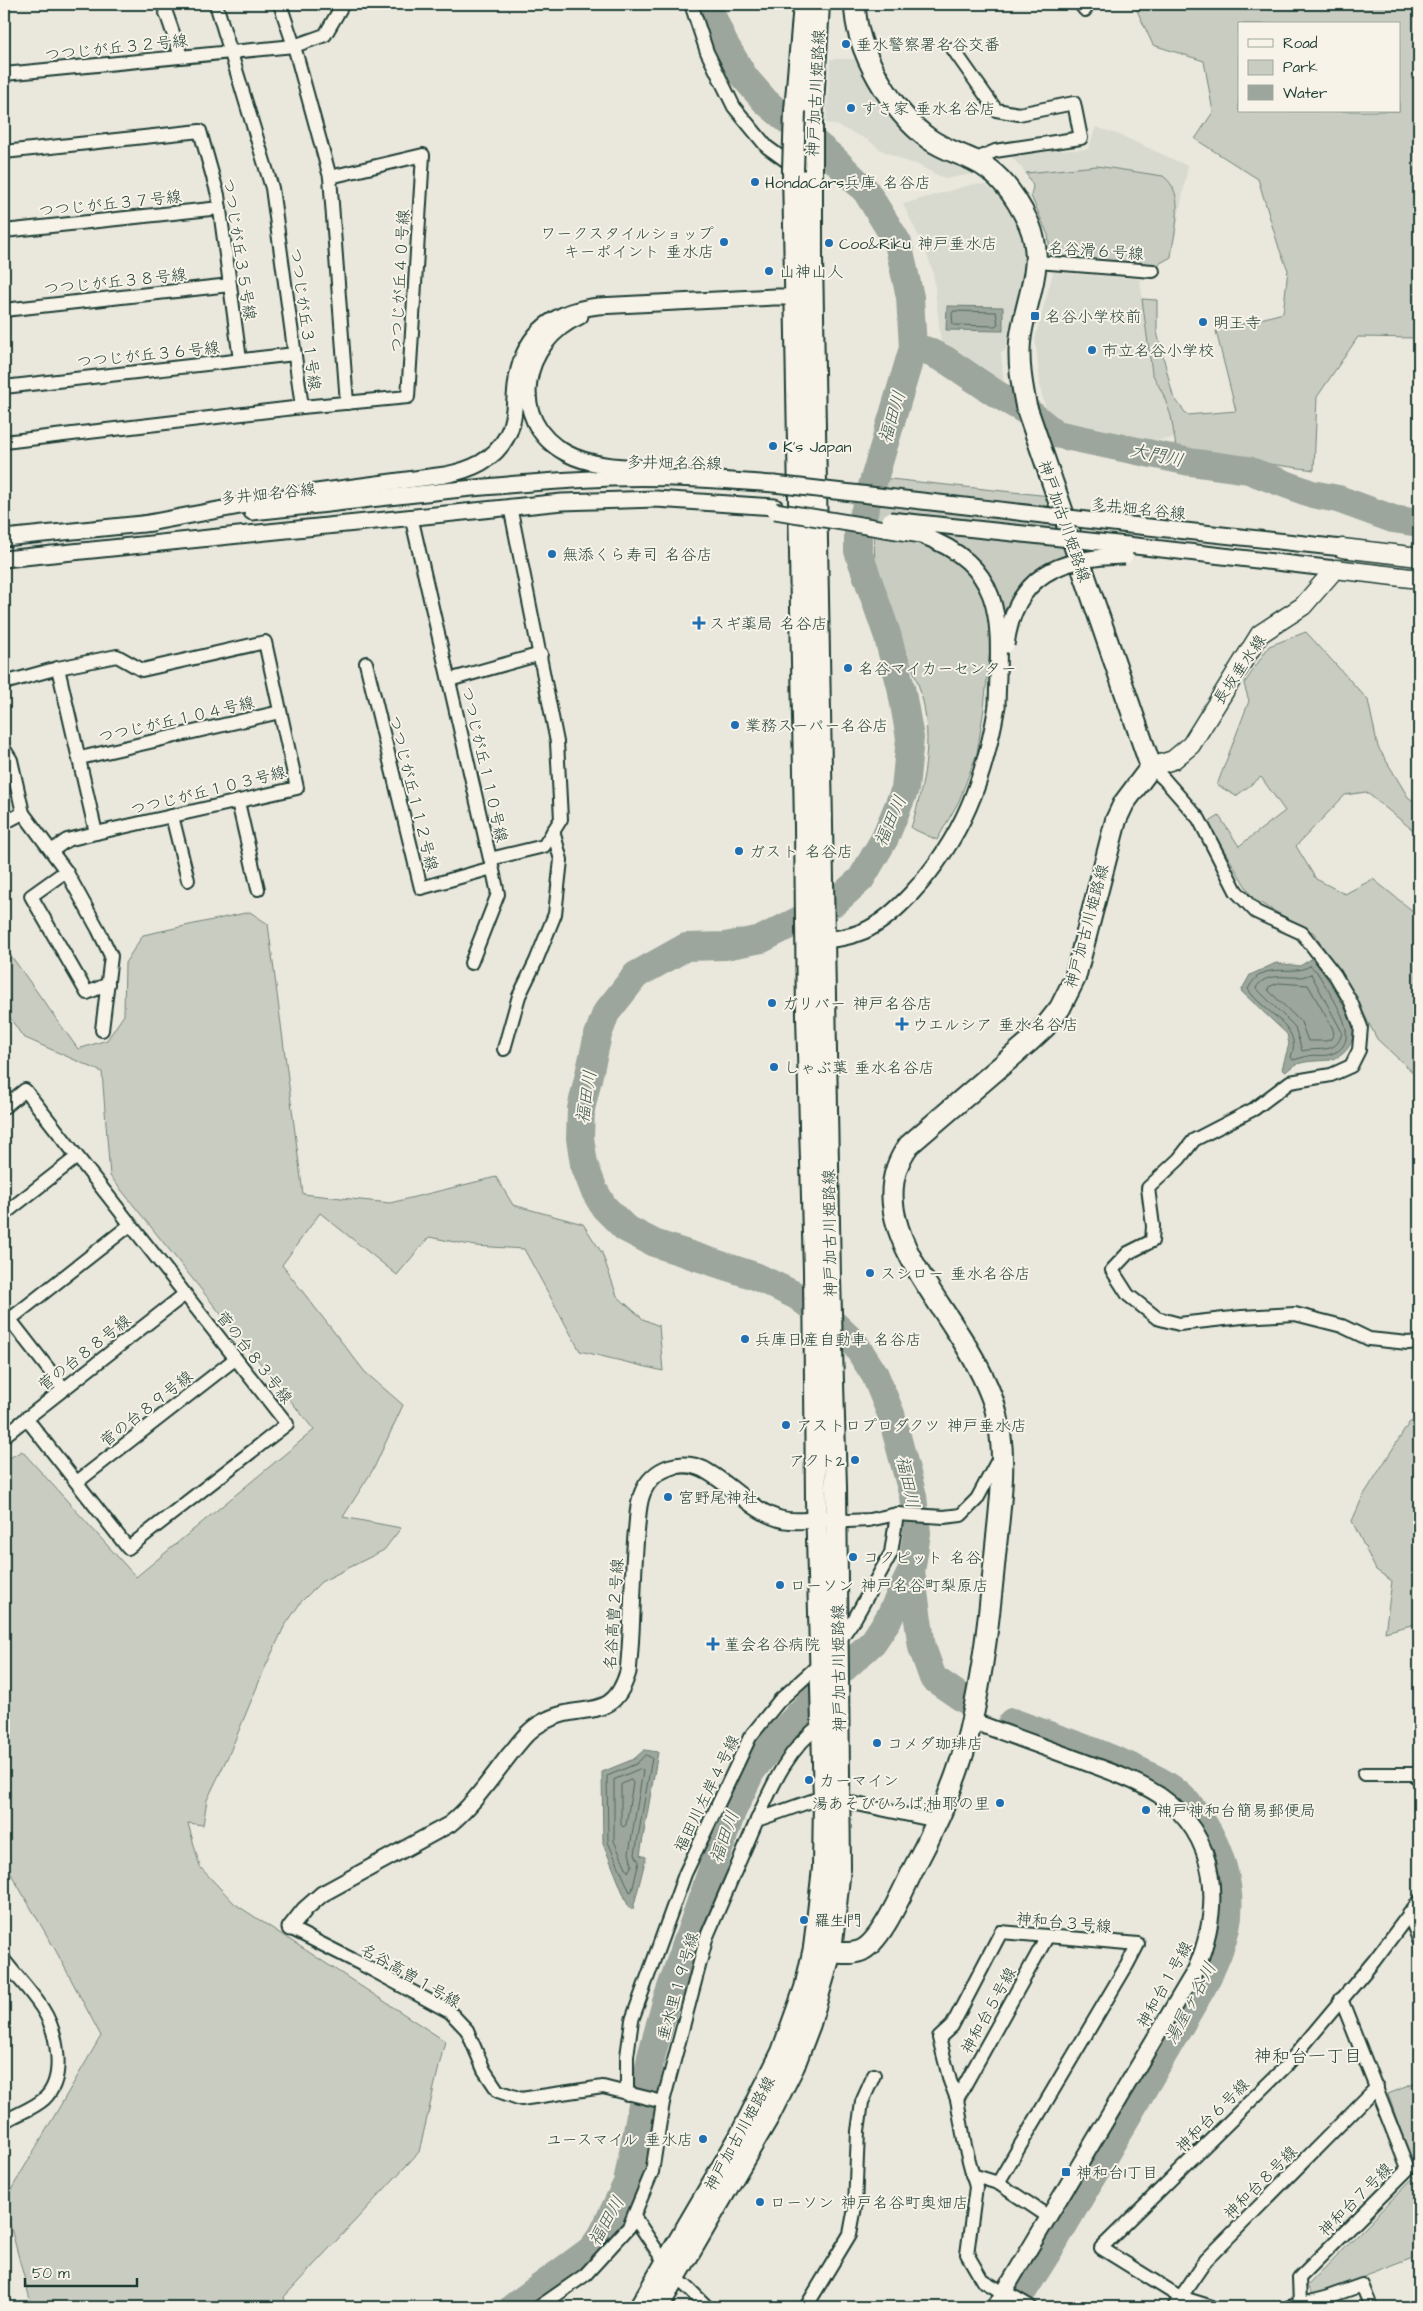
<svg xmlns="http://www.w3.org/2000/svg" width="1423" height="2311" font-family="'Architects Daughter','Klee One',sans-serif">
  <rect width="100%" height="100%" fill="#eae8dd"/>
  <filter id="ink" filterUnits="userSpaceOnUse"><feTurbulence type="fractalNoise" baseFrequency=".02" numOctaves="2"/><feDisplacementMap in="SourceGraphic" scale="10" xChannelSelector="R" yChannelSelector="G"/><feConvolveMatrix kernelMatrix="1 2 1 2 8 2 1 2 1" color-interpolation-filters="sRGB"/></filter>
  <g filter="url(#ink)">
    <g fill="#d9dacf">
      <polygon points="830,59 857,59 861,65 980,173 945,179 916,164 907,162 881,150 868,140 838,126 826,123"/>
      <polygon points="1096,127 1120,135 1188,166 1171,257 1157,265 1050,252 1048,235 1031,196 1033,186 1026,173 1008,153 1088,149"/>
      <polygon points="973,184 986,185 995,192 1009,207 1021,229 1027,249 1026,264 1005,351 1001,353 1004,384 941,342 933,272 926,252 903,204"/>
      <polygon points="1053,272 1140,279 1152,373 1163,394 1171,416 1175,438 1122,445 1051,426 1041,393 1035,338"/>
    </g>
    <g fill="#c8ccc1" stroke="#74847a" fill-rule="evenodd">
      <path d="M 1134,4 L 1419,4 L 1419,338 L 1358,337 L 1317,397 L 1314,470 L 1240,460 L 1176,447 L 1171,416 L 1163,394 L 1152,373 L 1142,299 L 1157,300 L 1157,332 L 1173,396 L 1187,415 L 1236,411 L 1216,331 L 1283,313 L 1288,270 L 1279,248 L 1258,179 L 1195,139 L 1213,112 L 1204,61 L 1153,45 ZM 1239,24 L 1399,24 L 1399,111 L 1239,111 Z"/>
      <path d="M 1097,166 L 1163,176 C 1187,193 1174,232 1171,257 L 1157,265 L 1055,258 L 1050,252 L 1048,235 L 1031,196 L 1033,186 L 1026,173 Z"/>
      <path d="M 881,478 L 1050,496 L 1073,557 L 1040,569 L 1018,589 L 991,639 L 984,708 L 977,753 L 959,801 L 937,840 L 911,828 C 924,786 933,741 922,697 C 912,658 889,623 879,584 C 870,550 876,511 881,478 Z"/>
      <polygon points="1306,632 1368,700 1378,747 1408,797 1419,805 1419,835 1366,792 1345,795 1296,846 1316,879 1345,894 1373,879 1419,916 1419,1078 1377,1039 1355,997 1314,933 1253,899 1208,823 1219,816 1239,846 1285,811 1261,777 1236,796 1217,785 1249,701 1244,684 1269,646"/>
      <polygon points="250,912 268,924 303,1194 390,1203 496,1177 513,1205 583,1224 602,1253 617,1296 643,1319 659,1326 663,1371 580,1351 524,1249 475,1246 429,1237 397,1275 320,1213 282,1265 365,1372 403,1405 374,1468 343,1517 401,1528 384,1550 321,1582 301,1602 284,1627 264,1670 230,1752 207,1800 203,1825 188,1823 200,1867 235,1904 445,2041 419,2152 284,2297 287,2307 32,2307 4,2202 101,2036 56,1951 4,1862 4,1461 22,1451 136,1577 314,1430 110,1176 102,1072 23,1037 4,1009 4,946 78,1049 107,1040 124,1015 125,963 143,935"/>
      <polygon points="1419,1417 1419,1623 1385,1632 1392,1581 1376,1570 1352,1521 1363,1496 1409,1423"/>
      <polygon points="1416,2083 1419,2093 1419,2256 1313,2296 1307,2286 1416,2175 1388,2094"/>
    </g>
    <g fill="#9ca69c" stroke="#6a7c72">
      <polygon points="947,306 1003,307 1003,331 946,330"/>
      <path d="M 1313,958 C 1324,973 1350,1012 1353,1029 C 1355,1044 1343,1058 1329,1060 C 1314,1062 1298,1059 1286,1072 L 1282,1069 L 1289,1044 L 1287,1034 L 1241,991 L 1250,975 L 1276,963 L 1300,966 Z"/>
      <polygon points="644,1750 658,1752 640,1855 646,1857 633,1909 629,1908 603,1843 602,1772 634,1759"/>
    </g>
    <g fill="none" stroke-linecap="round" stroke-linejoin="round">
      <g stroke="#51675e" stroke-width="1">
        <polygon points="954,311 996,312 998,324 995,326 953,325 952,314"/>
        <path d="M 1310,966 L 1317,972 C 1328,992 1368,1042 1331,1054 C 1324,1057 1316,1054 1308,1056 C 1303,1057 1298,1059 1293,1060 L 1291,1057 C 1304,1025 1261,1012 1248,989 C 1264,958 1289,978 1310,966 Z"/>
        <path d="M 1311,974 L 1342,1032 C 1338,1055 1319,1047 1302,1051 L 1295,1027 L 1256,988 C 1265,972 1285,978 1300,977 C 1304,977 1307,975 1311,974 Z"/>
        <polygon points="1279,983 1308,985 1332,1027 1334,1033 1331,1039 1326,1041 1308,1041 1301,1022 1268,990 1269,987"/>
        <polygon points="646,1755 652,1758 635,1854 639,1862 632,1891 630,1892 608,1842 607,1776 636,1764"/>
        <polygon points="640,1769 643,1771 629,1853 632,1865 628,1872 614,1841 614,1780"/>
        <polygon points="631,1780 633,1783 626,1825 623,1827 621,1825 621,1785"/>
      </g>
      <g stroke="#9ca69c" stroke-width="28">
        <polyline points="913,348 925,350 946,360 995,393 1031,414 1056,434 1190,462 1248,470 1312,494 1338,499 1393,519 1419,523"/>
        <polyline points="911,1572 922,1647 933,1678 965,1700"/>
        <path d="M 1012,1722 C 1061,1740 1113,1756 1160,1781 C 1206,1806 1238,1877 1226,1928 C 1221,1949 1212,1969 1202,1988 L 1054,2242 L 1013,2307"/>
        <polyline points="513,2307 592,2249 602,2235 627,2183 651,2057 666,2002 732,1812 751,1772 781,1733 843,1669 873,1642 889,1618 911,1572 917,1533 913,1496 891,1414 875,1375 855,1344 834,1324 797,1296 755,1276 654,1243 625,1228 604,1207 594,1190 584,1164 580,1138 581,1109 598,1035 606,1013 636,975 686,947 725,946 762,939 835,902 861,879 885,838 905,789 910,738 901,687 887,634 858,551 858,533 913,348 910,297 898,243 866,191 833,158 766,102 745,78 724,43 707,4"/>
      </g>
      <defs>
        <g id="minor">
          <polyline points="163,4 181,56"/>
          <polyline points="280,4 294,46 325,35 343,4"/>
          <polyline points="691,4 707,52 734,107 767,147 796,168"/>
          <polyline points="1080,4 1085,10"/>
          <polyline points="953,49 996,110 1019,114 1074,103 1081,138 995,151 974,160"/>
          <polyline points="4,74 294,46 330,177 347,403"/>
          <polyline points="4,152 200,131 218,195 240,360"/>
          <polyline points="4,231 220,208"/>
          <polyline points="1037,262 1153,271"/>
          <polyline points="4,310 230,285"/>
          <polyline points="4,387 295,354"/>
          <polyline points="302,407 408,397 423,155 330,177"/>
          <polyline points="4,442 302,407 272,188 216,4"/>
          <polyline points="411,516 490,859 544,846 561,819 557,742 510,506"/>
          <polyline points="366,663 421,888 492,868"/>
          <polyline points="58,668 117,656 142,670 265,642 297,788 96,833"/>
          <polyline points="449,680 541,654"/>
          <polyline points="4,683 58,668 96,833 67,840 53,850"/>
          <polyline points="4,749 11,760 23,813 66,871 98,929 111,956 102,1030"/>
          <polyline points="80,758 280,712"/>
          <polyline points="1151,767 1164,779 1199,819 1236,891 1256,912 1302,933 1335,975 1351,1002 1361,1027 1359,1050 1351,1066 1331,1075 1290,1082 1254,1109 1194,1140 1179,1159 1148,1188 1153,1226 1152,1241 1128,1253 1112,1270 1128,1295 1157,1318 1179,1324 1242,1317 1295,1314 1342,1326 1369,1339 1408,1343 1419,1342"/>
          <polyline points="238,802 258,889"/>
          <polyline points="172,816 188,880"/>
          <polyline points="4,823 23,813"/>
          <polyline points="66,871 31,896 87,993 108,984"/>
          <polyline points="471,963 498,894 491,861"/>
          <polyline points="504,1049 519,996 536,961 555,914 561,860 553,831"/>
          <polyline points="4,1107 25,1090 287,1424 128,1548 26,1418"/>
          <polyline points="4,1214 77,1157"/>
          <polyline points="4,1312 64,1389"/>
          <polyline points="4,1324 130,1225"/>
          <polyline points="4,1436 185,1294"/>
          <polyline points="77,1482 235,1359"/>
          <polyline points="836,1519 848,1521 869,1520 897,1514 944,1517 961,1515 977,1499 1000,1456"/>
          <polyline points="839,1641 855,1618 891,1553 897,1514"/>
          <polyline points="1364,1774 1413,1774 1419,1779"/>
          <path d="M 757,1820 C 773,1783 789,1747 823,1723"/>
          <polyline points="1409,1913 1419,1940"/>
          <polyline points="290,1928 365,1966 450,2012 467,2030 484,2070 498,2091 521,2099 603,2087 663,2102"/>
          <path d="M 4,1960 C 16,1976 31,1991 42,2008 C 57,2031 67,2078 44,2099 C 33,2109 16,2114 4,2122"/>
          <polyline points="627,2094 627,2056 632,2020 685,1874 750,1737 779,1701 823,1661"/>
          <polyline points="957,2099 1047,1937"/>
          <polyline points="972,2175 998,2183 1127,1965 1138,1944 1001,1932 952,2026 939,2038 950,2081 957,2099 965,2146 976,2187 967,2254 982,2280 1004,2293"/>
          <polyline points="998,2183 1049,2217"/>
          <polyline points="635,2218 675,2278 686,2286 707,2307"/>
          <polyline points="1300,2304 1299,2278 1408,2169 1341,1999"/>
          <polyline points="539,2307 585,2275 629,2227 652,2172 663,2102 707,1936 757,1820 817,1799 852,1803 937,1821"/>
          <polyline points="806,2307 850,2234 855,2207 858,2131 862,2102 874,2075"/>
          <polyline points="1174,2307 1206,2260 1377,2087"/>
          <polyline points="1212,2307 1180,2297 1101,2248 1286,2066 1374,1961 1419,1901"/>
          <polyline points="1289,2307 1325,2298 1362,2285 1371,2307"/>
        </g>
        <g id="tertiary">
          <path d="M 580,316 C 522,341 506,421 566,453 C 594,468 629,467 660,469"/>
          <path d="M 252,512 C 371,500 491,483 611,478 C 665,476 720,480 774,484"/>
          <path d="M 143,524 L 309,493 L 445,475 C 470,470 494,461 507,436 C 515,421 514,403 516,387 C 521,337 549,312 598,306 L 774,297 L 806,297"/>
          <polyline points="1130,525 1342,548"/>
          <polyline points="4,538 152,523"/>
          <polyline points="1127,545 1335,569"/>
          <polyline points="4,559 562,502 656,499 775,507"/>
          <path d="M 815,941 C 832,939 848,938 864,931 C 882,923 898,908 911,894 C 963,838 984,780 997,706"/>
          <path d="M 972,1721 C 1007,1734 1043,1747 1079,1760 C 1106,1770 1134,1779 1159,1795 C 1220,1837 1222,1907 1196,1969 L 995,2307"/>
          <path d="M 290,1928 L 305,1909 L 322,1894 L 450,1824 C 474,1804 491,1778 510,1754 C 520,1742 529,1729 543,1722 C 581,1700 612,1726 628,1672 C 633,1627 632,1581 636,1535 C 638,1522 637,1507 642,1494 C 652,1467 684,1457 708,1472 C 733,1486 756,1515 785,1520 C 798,1522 813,1520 827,1519"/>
          <polyline points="1004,2293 1028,2307"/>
        </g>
        <g id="secondary">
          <polyline points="1342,548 1419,557"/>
          <polyline points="1151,767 1173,760 1191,745 1260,634 1303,606 1335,569 1419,579"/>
        </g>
        <g id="primary">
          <polyline points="795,111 804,4"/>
          <path d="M 814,1948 C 828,1951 846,1956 860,1951 C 882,1943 905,1885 916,1864 C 938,1823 958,1777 969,1732 C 984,1671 990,1608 996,1546 C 1001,1499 1008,1450 994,1404 C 985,1377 970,1351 954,1327 C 921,1275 864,1206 909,1145 L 1029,1042 L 1045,1027 L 1060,1008 L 1075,978 L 1116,820 L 1124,803 L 1151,767 L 1026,406 C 1022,385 1018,363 1020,342 C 1024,301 1047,266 1029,224 C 1017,198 1000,172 973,160 C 958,153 943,149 929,139 C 892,112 855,50 855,4"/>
          <polyline points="640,2307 739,2138 782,2052 805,1988 814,1948 823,1868 824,1800 816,1500 814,1270 807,1016 805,826 793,170"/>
          <polyline points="658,2307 769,2116 794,2066 810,2024 831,1952 840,1868 836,1487 830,1278 812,258 812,122 819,4"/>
        </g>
      </defs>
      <use href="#minor" stroke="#1f3d34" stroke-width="16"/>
      <use href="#tertiary" stroke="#1f3d34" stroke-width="19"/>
      <use href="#secondary" stroke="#1f3d34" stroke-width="21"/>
      <use href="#primary" stroke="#1f3d34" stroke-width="24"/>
      <use href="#minor" stroke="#f7f3e8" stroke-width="12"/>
      <use href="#tertiary" stroke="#f7f3e8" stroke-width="15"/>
      <use href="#secondary" stroke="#f7f3e8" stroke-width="18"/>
      <use href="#primary" stroke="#f7f3e8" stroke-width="20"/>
      <defs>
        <g id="tertiary-bridge">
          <polyline points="774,484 1130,525"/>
          <path d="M 775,511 L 921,535 C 1010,568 999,626 997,706"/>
          <polyline points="890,520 1127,545"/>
          <path d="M 1006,645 C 1015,574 1061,557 1125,556"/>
        </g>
        <polyline id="primary-bridge" points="793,170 795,111"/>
      </defs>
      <use href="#tertiary-bridge" stroke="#1f3d34" stroke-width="19" stroke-linecap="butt"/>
      <use href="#primary-bridge" stroke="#1f3d34" stroke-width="24" stroke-linecap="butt"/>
      <use href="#tertiary-bridge" stroke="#f7f3e8" stroke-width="15"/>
      <use href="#primary-bridge" stroke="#f7f3e8" stroke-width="20"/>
    </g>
  </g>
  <g fill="#1f6fb2" stroke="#f7f3e8" stroke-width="2">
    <circle cx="846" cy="44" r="5"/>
    <circle cx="851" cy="108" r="5"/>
    <circle cx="755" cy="182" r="5"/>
    <circle cx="724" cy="242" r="5"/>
    <circle cx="829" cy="243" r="5"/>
    <circle cx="769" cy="271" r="5"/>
    <rect x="1030" y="311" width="10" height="10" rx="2.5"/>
    <circle cx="1203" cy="322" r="5"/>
    <circle cx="1092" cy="350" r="5"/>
    <circle cx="773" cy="446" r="5"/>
    <circle cx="552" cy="554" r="5"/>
    <path d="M696.5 615.5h5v5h5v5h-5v5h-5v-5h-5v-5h5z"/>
    <circle cx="848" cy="668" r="5"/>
    <circle cx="735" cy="725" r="5"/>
    <circle cx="739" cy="851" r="5"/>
    <circle cx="772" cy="1003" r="5"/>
    <path d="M899.5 1016.5h5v5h5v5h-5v5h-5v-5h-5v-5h5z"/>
    <circle cx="774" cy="1067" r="5"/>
    <circle cx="870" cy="1273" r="5"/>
    <circle cx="745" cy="1339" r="5"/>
    <circle cx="786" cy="1425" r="5"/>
    <circle cx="855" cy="1460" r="5"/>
    <circle cx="668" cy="1497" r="5"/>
    <circle cx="853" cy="1557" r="5"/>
    <circle cx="780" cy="1585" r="5"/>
    <path d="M710.5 1636.5h5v5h5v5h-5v5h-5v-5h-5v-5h5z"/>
    <circle cx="877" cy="1743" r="5"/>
    <circle cx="809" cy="1780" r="5"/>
    <circle cx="1000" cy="1803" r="5"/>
    <circle cx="1146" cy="1810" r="5"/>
    <circle cx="804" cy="1920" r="5"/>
    <circle cx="703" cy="2139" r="5"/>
    <rect x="1061" y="2167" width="10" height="10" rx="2.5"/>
    <circle cx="760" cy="2202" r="5"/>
  </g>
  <g text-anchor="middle" stroke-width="4" stroke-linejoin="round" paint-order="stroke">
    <g font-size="16" fill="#1f3d34" stroke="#f7f3e8" text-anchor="start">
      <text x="856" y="50">垂水警察署名谷交番</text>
      <text x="861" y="114">すき家 垂水名谷店</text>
      <text x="765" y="188">HondaCars兵庫 名谷店</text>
      <text x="714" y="239" text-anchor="end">ワークスタイルショップ<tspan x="714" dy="18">キーポイント 垂水店</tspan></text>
      <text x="839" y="249">Coo&amp;Riku 神戸垂水店</text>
      <text x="779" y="277">山神山人</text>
      <text x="1045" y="322">名谷小学校前</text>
      <text x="1213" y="328">明王寺</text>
      <text x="1102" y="356">市立名谷小学校</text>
      <text x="783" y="452">K's Japan</text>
      <text x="562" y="560">無添くら寿司 名谷店</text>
      <text x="709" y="629">スギ薬局 名谷店</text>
      <text x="858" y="674">名谷マイカーセンター</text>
      <text x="745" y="731">業務スーパー名谷店</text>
      <text x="749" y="857">ガスト 名谷店</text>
      <text x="782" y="1009">ガリバー 神戸名谷店</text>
      <text x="912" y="1030">ウエルシア 垂水名谷店</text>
      <text x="784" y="1073">しゃぶ葉 垂水名谷店</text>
      <text x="880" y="1279">スシロー 垂水名谷店</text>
      <text x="755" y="1345">兵庫日産自動車 名谷店</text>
      <text x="796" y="1431">アストロプロダクツ 神戸垂水店</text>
      <text x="845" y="1466" text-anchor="end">アクト2</text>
      <text x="678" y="1503">宮野尾神社</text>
      <text x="863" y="1563">コクピット 名谷</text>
      <text x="790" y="1591">ローソン 神戸名谷町梨原店</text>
      <text x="724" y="1650">菫会名谷病院</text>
      <text x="887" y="1749">コメダ珈琲店</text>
      <text x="819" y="1786">カーマイン</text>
      <text x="990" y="1809" text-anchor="end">湯あそびひろば;柚耶の里</text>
      <text x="1156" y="1816">神戸神和台簡易郵便局</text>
      <text x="814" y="1926">羅生門</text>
      <text x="693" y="2145" text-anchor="end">ユースマイル 垂水店</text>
      <text x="1076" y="2178">神和台1丁目</text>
      <text x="770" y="2208">ローソン 神戸名谷町奥畑店</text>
    </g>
    <g font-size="16" fill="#1f3d34" stroke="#f7f3e8">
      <text transform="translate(116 47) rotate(-6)" y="6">つつじが丘３２号線</text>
      <text transform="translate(815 93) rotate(-87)" y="6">神戸加古川姫路線</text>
      <text transform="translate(110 203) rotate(-6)" y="6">つつじが丘３７号線</text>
      <text transform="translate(240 249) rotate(81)" y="6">つつじが丘３５号線</text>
      <text transform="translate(1096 250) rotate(4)" y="6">名谷滑６号線</text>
      <text transform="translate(115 281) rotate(-6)" y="6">つつじが丘３８号線</text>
      <text transform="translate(399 281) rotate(-87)" y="6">つつじが丘４０号線</text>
      <text transform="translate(306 319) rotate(82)" y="6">つつじが丘３１号線</text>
      <text transform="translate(148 354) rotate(-6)" y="6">つつじが丘３６号線</text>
      <text transform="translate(674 462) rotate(1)" y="6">多井畑名谷線</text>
      <text transform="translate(268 493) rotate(-6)" y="6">多井畑名谷線</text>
      <text transform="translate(1138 508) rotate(6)" y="6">多井畑名谷線</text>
      <text transform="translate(1065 521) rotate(71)" y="6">神戸加古川姫路線</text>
      <text transform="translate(1239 669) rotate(-56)" y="6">長坂垂水線</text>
      <text transform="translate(176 719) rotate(-13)" y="6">つつじが丘１０４号線</text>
      <text transform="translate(485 764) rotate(77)" y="6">つつじが丘１１０号線</text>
      <text transform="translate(208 790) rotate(-14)" y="6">つつじが丘１０３号線</text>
      <text transform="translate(414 793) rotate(76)" y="6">つつじが丘１１２号線</text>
      <text transform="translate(1086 926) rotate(-75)" y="6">神戸加古川姫路線</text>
      <text transform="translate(829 1233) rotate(-91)" y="6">神戸加古川姫路線</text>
      <text transform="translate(84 1352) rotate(-38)" y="6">菅の台８８号線</text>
      <text transform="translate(255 1357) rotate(52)" y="6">菅の台８３号線</text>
      <text transform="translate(146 1408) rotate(-38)" y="6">菅の台８９号線</text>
      <text transform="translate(613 1614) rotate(-86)" y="6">名谷高曽２号線</text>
      <text transform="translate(838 1668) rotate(-91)" y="6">神戸加古川姫路線</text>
      <text transform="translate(706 1793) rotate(-64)" y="6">福田川左岸４号線</text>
      <text transform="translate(1064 1922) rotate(5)" y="6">神和台３号線</text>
      <text transform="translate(411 1975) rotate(30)" y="6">名谷高曽１号線</text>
      <text transform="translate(1164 1984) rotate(-61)" y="6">神和台１号線</text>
      <text transform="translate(677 1986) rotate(-74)" y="6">垂水里１９号線</text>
      <text transform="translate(988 2010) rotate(-61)" y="6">神和台５号線</text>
      <text transform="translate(1212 2115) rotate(-45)" y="6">神和台６号線</text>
      <text transform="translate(739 2133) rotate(-61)" y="6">神戸加古川姫路線</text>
      <text transform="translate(1260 2182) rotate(-45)" y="6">神和台８号線</text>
      <text transform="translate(1355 2199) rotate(-45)" y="6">神和台７号線</text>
    </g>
    <g font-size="18" font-style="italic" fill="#445c53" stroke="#f7f3e8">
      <text transform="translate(892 417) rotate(-73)" y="6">福田川</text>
      <text transform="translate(1157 455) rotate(12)" y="6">大門川</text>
      <text transform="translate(890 821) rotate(-66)" y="6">福田川</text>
      <text transform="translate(586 1097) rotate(-81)" y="6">福田川</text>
      <text transform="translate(908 1482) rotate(78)" y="6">福田川</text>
      <text transform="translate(724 1837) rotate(-70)" y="6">福田川</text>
      <text transform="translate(1190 2003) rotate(-62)" y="6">湯屋ヶ谷川</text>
      <text transform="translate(606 2221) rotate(-60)" y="6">福田川</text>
    </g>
    <g font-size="18" fill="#1f3d34" stroke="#f7f3e8">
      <text x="1308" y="2062">神和台一丁目</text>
    </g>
  </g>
  <rect width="1423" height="2311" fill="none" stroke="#f7f3e8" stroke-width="20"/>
  <rect x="10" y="10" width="1403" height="2291" fill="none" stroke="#1f3d34" stroke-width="2" filter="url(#ink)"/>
  <rect x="1238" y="22" width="162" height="90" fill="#f7f3e8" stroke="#a1aaa0"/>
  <rect x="1248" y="39" width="25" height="8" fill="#f7f3e8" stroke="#a1aaa0"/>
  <text x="1283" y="48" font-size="15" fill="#1f3d34">Road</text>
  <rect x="1248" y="60" width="25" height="15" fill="#c8ccc1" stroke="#a1aaa0"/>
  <text x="1283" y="72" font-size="15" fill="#1f3d34">Park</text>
  <rect x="1248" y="85" width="25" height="15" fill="#9ca69c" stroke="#a1aaa0"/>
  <text x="1283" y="98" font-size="15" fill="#1f3d34">Water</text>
  <path d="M25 2278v8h112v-8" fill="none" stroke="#1f3d34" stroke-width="2.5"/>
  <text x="32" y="2278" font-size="15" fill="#1f3d34" stroke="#f7f3e8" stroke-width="4" paint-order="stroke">50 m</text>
</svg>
